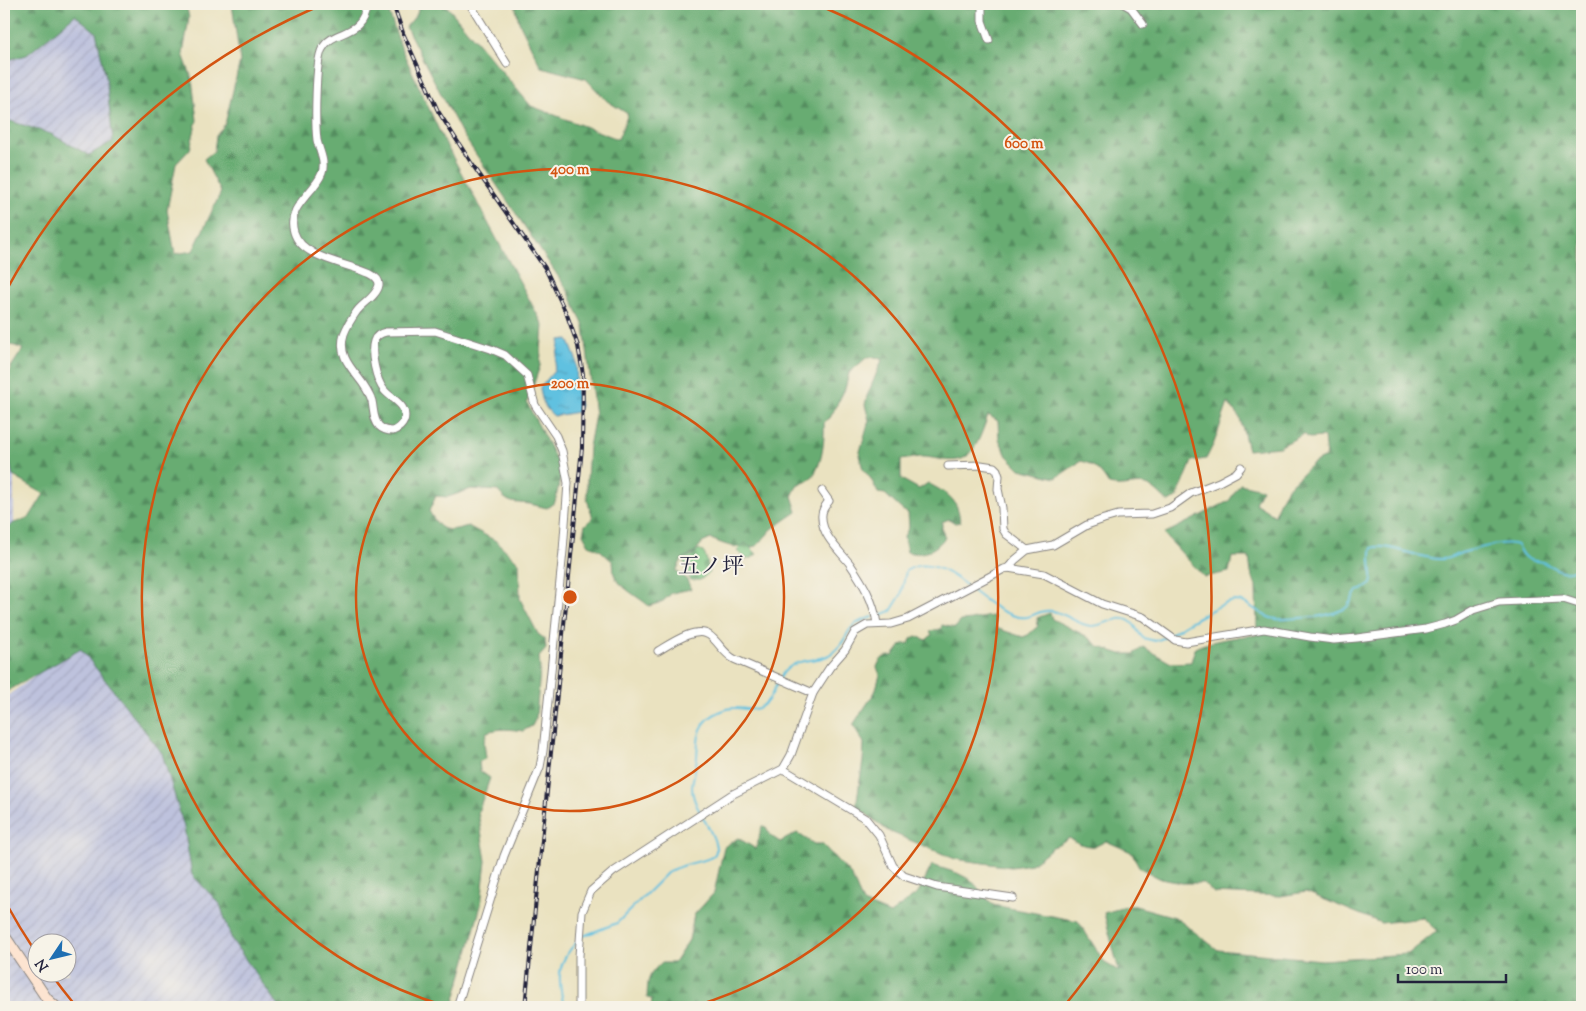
<svg xmlns="http://www.w3.org/2000/svg" width="1586" height="1011" font-family="'Sorts Mill Goudy','Noto Serif JP',serif">
  <defs>
    <pattern id="industrial-furrows" width="10" height="10" patternUnits="userSpaceOnUse" patternTransform="scale(1.25)"><rect width="10" height="10" fill="#bec2dd"/><path d="M-1 1l2-2M0 10L10 0M9 11l2-2" fill="none" stroke="#a3a6bf"/></pattern>
    <pattern id="forest-firs" width="22" height="20" patternUnits="userSpaceOnUse" patternTransform="scale(1.25)"><rect width="22" height="20" fill="#67ac72"/><path d="M5 1l3.5 6h-7zM16 11l3.5 6h-7z" fill="#548c5f"/></pattern>
    <pattern id="cemetery-stones" width="16" height="16" patternUnits="userSpaceOnUse" patternTransform="scale(1.25)"><rect width="16" height="16" fill="#7fc885"/><path d="M2 7V4a2 2 0 0 1 4 0v3zM10 15v-3a2 2 0 0 1 4 0v3z" fill="#68a26e"/></pattern>
    <pattern id="water-ripples" width="26" height="14" patternUnits="userSpaceOnUse" patternTransform="scale(1.25)"><rect width="26" height="14" fill="#61c1e0"/><path d="M2 4q2-2 4 0t4 0M15 11q2-2 4 0t4 0" fill="none" stroke="#509cb7"/></pattern>
  </defs>
  <rect width="100%" height="100%" fill="#f7f3e8"/>
  <filter id="ink" filterUnits="userSpaceOnUse"><feTurbulence type="fractalNoise" baseFrequency=".02" numOctaves="2"/><feDisplacementMap in="SourceGraphic" scale="10" xChannelSelector="R" yChannelSelector="G"/><feConvolveMatrix kernelMatrix="1 2 1 2 8 2 1 2 1" color-interpolation-filters="sRGB"/></filter>
  <filter id="wash" filterUnits="userSpaceOnUse"><feTurbulence type="fractalNoise" baseFrequency=".0096" numOctaves="4" result="noise"/><feDisplacementMap in="SourceGraphic" scale="20" xChannelSelector="R" yChannelSelector="G"/><feGaussianBlur stdDeviation="1.12" result="paint"/><feColorMatrix in="noise" values="0 0 0 0 0 0 0 0 0 0 0 0 0 0 0 0 0 1.4 0 .05"/><feComposite in="paint" operator="in"/></filter>
  <g filter="url(#wash)">
    <rect width="100%" height="100%" fill="#eae2c0"/>
    <g fill="url(#industrial-furrows)" fill-rule="evenodd">
      <polygon points="73,8 104,31 123,144 88,163 4,125 4,57"/>
      <polygon points="4,396 14,449 14,530 4,583"/>
      <path d="M 86,640 L 166,747 L 302,1007 L 4,1007 L 4,698 ZM 38,944 L 68,944 L 68,974 L 38,974 Z"/>
    </g>
    <g fill="url(#forest-firs)" stroke="#446756">
      <path d="M 4,4 L 186,4 L 189,18 L 183,54 L 192,79 L 197,120 L 190,149 L 176,164 L 167,210 L 175,254 L 193,251 L 221,192 L 204,159 L 214,151 L 216,136 L 225,124 L 240,61 L 232,4 L 386,4 L 402,50 L 443,139 L 543,325 L 540,366 L 527,403 L 562,471 L 555,502 L 547,508 C 541,507 536,505 530,504 C 514,502 509,505 498,491 L 471,489 L 448,497 L 436,496 L 429,511 C 441,531 444,533 468,526 L 496,541 L 519,563 L 520,599 L 538,634 L 545,639 L 546,649 L 539,657 L 540,670 L 536,718 L 532,726 L 523,731 C 510,729 499,728 487,732 L 484,742 L 486,758 L 479,762 L 480,771 L 490,778 L 478,812 L 486,861 L 481,905 L 454,1003 L 450,1007 L 279,1007 L 232,940 L 220,904 L 192,875 L 184,827 L 162,753 L 81,649 L 4,693 L 4,558 L 8,541 L 5,530 L 14,523 L 29,518 L 44,494 L 13,476 L 4,436 L 4,383 L 11,367 L 23,349 L 15,346 L 4,344 L 4,119 L 51,134 L 89,155 L 113,141 L 106,77 L 96,32 L 75,15 L 27,55 L 4,61 Z"/>
      <path d="M 419,4 L 445,4 L 531,106 L 618,139 L 628,114 L 607,101 L 586,79 L 541,67 L 519,22 L 515,4 L 1582,4 L 1582,1007 L 651,1007 L 652,999 L 647,998 C 648,980 647,976 661,963 L 674,963 L 689,940 L 694,915 L 714,893 L 724,847 L 738,838 L 756,849 L 762,826 L 766,827 L 771,836 L 780,842 L 797,833 L 814,844 L 822,844 L 851,875 L 863,903 L 890,914 L 918,893 L 932,865 L 957,873 L 971,880 L 993,905 L 1078,921 L 1105,963 L 1119,971 L 1104,913 L 1132,905 L 1175,917 L 1218,950 L 1322,960 L 1408,954 L 1437,931 L 1423,918 L 1381,923 L 1306,892 L 1280,896 L 1214,893 L 1203,883 L 1182,883 L 1161,879 L 1140,868 L 1131,852 L 1106,841 L 1094,847 L 1080,844 L 1069,838 L 1053,847 L 1032,864 L 1011,867 L 955,859 L 888,831 L 856,806 L 863,761 L 864,743 L 853,725 L 875,692 L 880,675 L 877,667 C 880,659 884,655 893,656 L 902,644 L 909,644 L 911,639 L 916,636 L 926,640 L 932,635 L 930,631 L 941,629 L 942,625 L 955,628 L 961,621 C 973,621 983,616 994,616 L 996,628 L 1023,637 L 1028,635 L 1038,626 L 1037,618 L 1050,613 L 1052,619 L 1086,636 L 1100,647 L 1121,654 L 1134,654 L 1143,647 L 1171,663 L 1191,662 L 1195,648 C 1207,641 1242,636 1257,635 L 1256,586 L 1251,573 L 1249,557 L 1232,557 L 1229,572 L 1204,577 L 1164,534 L 1229,501 L 1240,484 L 1262,489 L 1255,503 L 1275,516 C 1280,496 1285,489 1300,476 C 1311,465 1311,463 1326,457 L 1324,437 L 1309,438 L 1304,434 L 1279,447 L 1248,450 L 1240,418 L 1228,403 L 1214,443 L 1206,459 L 1192,461 C 1188,474 1181,485 1177,498 L 1168,502 C 1162,497 1156,490 1149,486 C 1140,481 1122,489 1109,485 C 1103,474 1093,463 1081,461 L 1056,478 L 1020,469 L 1007,456 L 999,439 L 998,421 L 988,415 C 984,427 977,449 967,456 C 954,466 934,456 920,457 C 914,458 907,459 901,460 L 901,479 L 919,489 L 928,483 C 947,494 958,497 960,522 L 955,523 L 949,519 L 942,522 L 942,530 L 945,538 C 934,550 925,556 907,552 L 904,536 L 909,527 L 908,513 L 902,510 L 885,494 L 878,493 L 871,479 L 863,469 L 859,455 L 869,420 L 865,405 L 867,396 L 882,360 L 876,357 L 866,358 L 849,373 L 845,389 L 830,418 L 824,422 C 825,441 822,483 798,484 L 792,496 L 797,512 L 772,529 L 757,546 C 738,550 728,546 711,539 L 702,543 L 694,553 L 682,559 L 676,571 L 686,578 L 691,589 L 672,593 L 662,602 L 649,606 C 639,597 618,587 614,574 C 613,571 614,566 613,562 L 600,550 L 589,545 L 583,534 L 585,525 L 593,518 L 587,499 L 587,479 L 589,447 L 595,415 L 584,326 L 568,291 L 461,132 L 406,27 L 417,14 Z"/>
    </g>
    <g fill="url(#cemetery-stones)" stroke="#507560">
      <polygon points="745,543 757,554 752,558 746,559 737,551"/>
      <path d="M 699,549 C 708,554 706,563 710,572 L 700,580 L 690,580 L 683,559 L 693,555 Z"/>
    </g>
    <path fill="url(#water-ripples)" stroke="#42728e" d="M 568,339 L 576,359 L 577,393 L 580,406 L 578,412 L 554,416 C 544,408 542,401 540,388 L 554,371 L 560,340 Z"/>
    <g fill="none" stroke-linecap="round" stroke-linejoin="round">
      <g stroke="#61c1e0" stroke-width="2">
        <path d="M 969,588 C 983,599 1008,620 1027,617 C 1036,615 1042,609 1052,611 C 1066,613 1077,625 1091,626 C 1105,627 1122,610 1134,625 C 1137,629 1139,634 1143,638 L 1155,641 L 1166,637"/>
        <path d="M 878,616 L 891,611 L 901,595 L 906,571 C 926,557 949,572 966,585"/>
        <path d="M 1170,635 C 1182,626 1222,602 1235,601 C 1247,601 1255,611 1266,616 C 1277,622 1287,618 1299,618 C 1316,617 1329,616 1344,609 L 1347,607 L 1357,591 L 1362,590 L 1371,584 C 1375,572 1368,560 1372,548 C 1387,542 1425,561 1443,559 C 1450,559 1455,555 1461,553 C 1477,549 1503,540 1517,545 C 1520,551 1523,558 1530,560 C 1534,562 1538,560 1542,562 C 1559,569 1563,578 1582,565"/>
        <path d="M 700,812 C 696,805 692,795 692,787 C 693,777 696,767 697,757 C 698,746 697,734 704,724 C 710,715 726,707 737,708 C 746,708 754,712 762,706 C 775,697 775,679 787,669 C 801,656 820,663 832,653 C 853,637 841,625 873,617"/>
        <path d="M 583,936 L 617,923 L 669,871 C 707,853 734,870 702,816"/>
        <path d="M 564,1007 C 558,979 555,963 578,941"/>
      </g>
    </g>
  </g>
  <g filter="url(#ink)">
    <g fill="none" stroke-linecap="round" stroke-linejoin="round">
      <defs>
        <g id="street">
          <path d="M 367,4 C 362,40 334,27 322,49 C 315,63 315,124 317,140 C 319,150 326,162 322,173 C 314,194 286,206 294,232 C 304,267 381,264 379,285 C 377,296 363,303 357,311 C 352,318 347,326 344,334 C 335,364 365,376 372,401 C 374,410 373,419 379,426 C 383,430 388,431 393,431 C 398,429 402,426 404,421 C 409,405 392,400 384,390 C 376,380 370,353 374,341 C 376,335 381,333 386,332 L 435,331 L 491,349 L 505,355 L 527,375 L 535,405 L 556,436 L 562,451 L 568,483 L 563,551 L 543,751 L 540,767 L 504,856 L 457,1007"/>
          <polyline points="470,4 507,64"/>
          <polyline points="982,4 982,21 989,40"/>
          <polyline points="1124,4 1131,8 1143,24"/>
          <polyline points="948,466 981,465 994,467 997,470 999,476 998,489 1002,508 1003,529 1006,534 1027,550"/>
          <path d="M 822,491 L 829,501 C 825,506 821,511 822,518 C 822,536 840,551 850,564 C 863,583 874,601 877,624"/>
          <polyline points="1008,568 1015,560 1027,550 1053,545 1087,525 1104,519 1118,515 1152,514 1170,508 1191,493 1219,482 1236,473 1241,467"/>
          <path d="M 658,651 C 670,644 695,626 709,635 C 718,641 723,653 734,659 L 813,693"/>
          <polyline points="783,769 866,819 879,835 893,866 904,876 937,887 1013,898"/>
          <polyline points="579,1007 579,956 582,912 591,891 613,872 731,795 783,769 791,755 813,693 830,667 845,650 855,632 867,625 891,624 908,619 1004,569 1008,568 1044,574 1102,604 1143,617 1175,640 1186,642 1264,629 1310,637 1334,640 1357,638 1426,629 1445,624 1456,620 1473,610 1499,602 1563,599 1582,605"/>
        </g>
        <polyline id="secondary" points="4,935 47,999 56,1007"/>
      </defs>
      <use href="#street" stroke="#86827e" stroke-width="9"/>
      <use href="#secondary" stroke="#86827e" stroke-width="12"/>
      <use href="#street" stroke="#fff" stroke-width="7"/>
      <use href="#secondary" stroke="#fde4d1" stroke-width="10"/>
      <defs>
        <polyline id="rail" points="393,4 403,33 438,111 472,164 545,268 567,315 578,346 583,374 582,448 525,1007"/>
      </defs>
      <use href="#rail" stroke="#22223b" stroke-width="4"/>
      <use href="#rail" stroke="#f7f3e8" stroke-width="2" stroke-dasharray="5.5" stroke-linecap="butt"/>
    </g>
  </g>
  <g fill="none" stroke="#d45411" stroke-width="2.5">
    <circle cx="570" cy="597" r="214"/>
    <path d="M445 1006A428 428 0 1 1 695 1006"/>
    <path d="M75 1005A642 642 0 0 1 51 974M35 951A642 642 0 0 1 6 903M6 291A642 642 0 0 1 324 4M816 4A642 642 0 0 1 1065 1005"/>
  </g>
  <g text-anchor="middle" stroke-width="4" stroke-linejoin="round" paint-order="stroke">
    <g font-size="22" fill="#22223b" stroke="#f7f3e8">
      <text x="711" y="573">五ノ坪</text>
    </g>
  </g>
  <circle cx="570" cy="597" r="8" fill="#d45411" stroke="#f7f3e8" stroke-width="2.5"/>
  <g font-size="15" text-anchor="middle" font-weight="bold" fill="#d45411" stroke="#f7f3e8" stroke-width="4" stroke-linejoin="round" paint-order="stroke">
    <text x="1024" y="148">600 m</text>
    <text x="570" y="174">400 m</text>
    <text x="570" y="388">200 m</text>
  </g>
  <rect width="1586" height="1011" fill="none" stroke="#f7f3e8" stroke-width="20"/>
  <g transform="translate(52 958) rotate(235)"><circle r="24" fill="#f7f3e8" stroke="#a29fa3"/>
  <path d="M0-4L9 19L0 12L-9 19Z" fill="#1f6fb2"/>
  <text y="-8" font-size="14" font-weight="bold" text-anchor="middle" fill="#22223b">N</text>
  </g>
  <path d="M1398 974v8h108v-8" fill="none" stroke="#22223b" stroke-width="2.5"/>
  <text x="1406" y="974" font-size="15" fill="#22223b" stroke="#f7f3e8" stroke-width="4" paint-order="stroke">100 m</text>
</svg>
